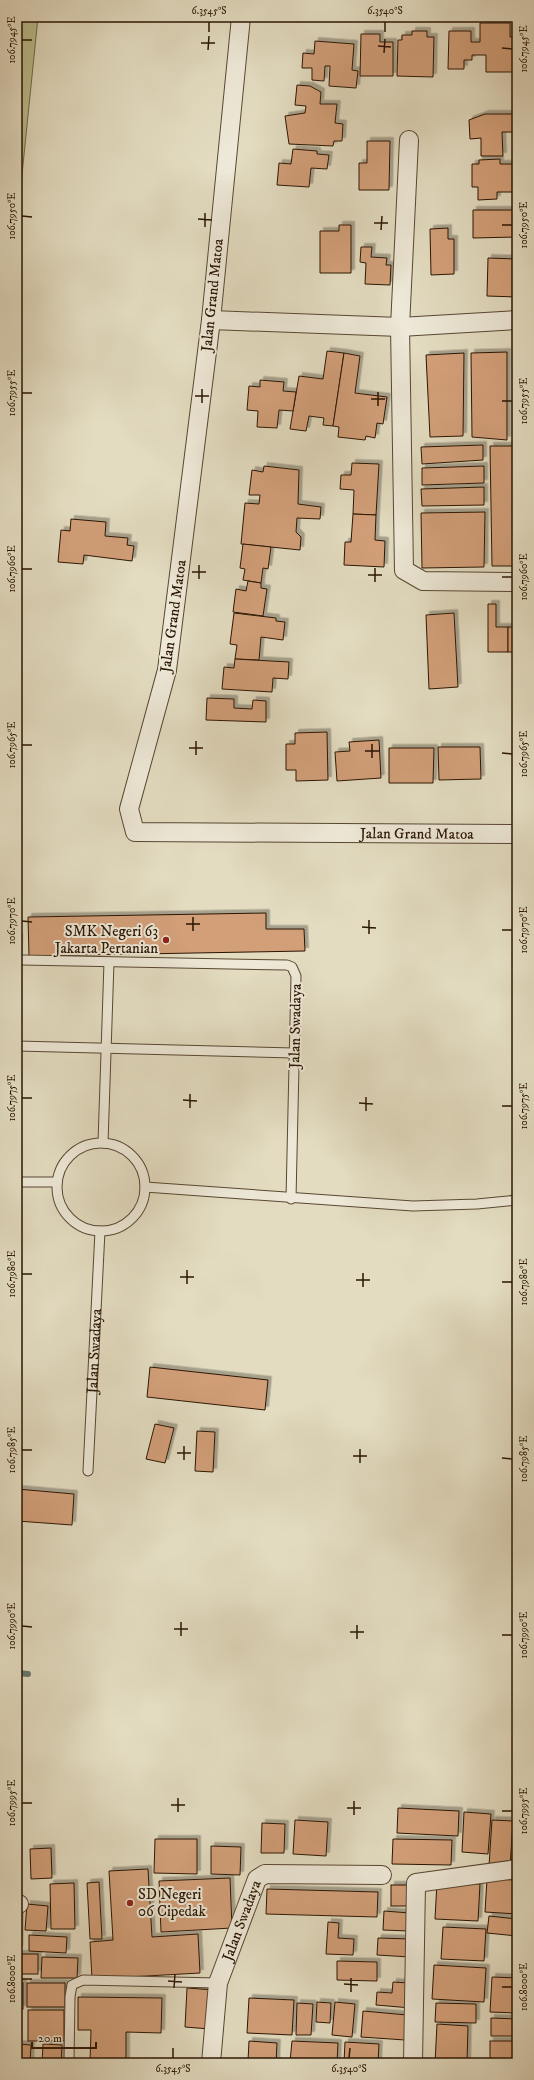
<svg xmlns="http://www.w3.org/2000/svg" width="534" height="2080" font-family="'IM FELL DW Pica',serif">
  <defs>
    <filter id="shadow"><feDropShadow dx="3.5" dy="-3.5" stdDeviation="0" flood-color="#0004"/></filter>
  </defs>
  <rect width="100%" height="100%" fill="#e3dcc1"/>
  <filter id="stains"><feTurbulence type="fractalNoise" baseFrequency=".005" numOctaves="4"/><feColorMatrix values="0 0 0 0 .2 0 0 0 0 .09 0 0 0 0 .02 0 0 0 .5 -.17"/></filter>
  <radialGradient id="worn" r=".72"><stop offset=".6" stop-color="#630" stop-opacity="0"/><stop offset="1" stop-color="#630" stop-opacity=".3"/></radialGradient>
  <polygon fill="#babe8e" stroke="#726a48" points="17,17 38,17 17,224"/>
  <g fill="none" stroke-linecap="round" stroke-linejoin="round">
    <polyline stroke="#6a796e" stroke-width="6" points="17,1673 28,1674"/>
  </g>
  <g fill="#d29f79" stroke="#2a1502" filter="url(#shadow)">
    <polygon points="480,23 510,23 510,37 517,37 517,72 486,72 486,55 472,55 472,60 464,60 464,69 448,69 449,31 471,31 471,42 480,42"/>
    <polygon points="412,31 427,31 427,37 434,37 433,77 397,76 398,40 402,40 402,35 412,35"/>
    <polygon points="361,34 380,34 380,42 393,42 393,76 360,76"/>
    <polygon points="315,41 354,44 352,70 358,71 356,88 329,86 330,66 325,66 324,81 312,80 312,68 302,68 303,53 314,54"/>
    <polygon points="297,85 310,86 321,92 320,104 337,104 335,123 343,124 342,141 334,141 333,146 289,144 285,116 305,113 306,106 295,105"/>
    <polygon points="485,114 517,114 517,132 502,132 503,156 481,156 481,138 470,139 469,120"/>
    <polygon points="367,141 390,141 389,190 359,190 359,163 367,163"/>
    <polygon points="293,149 317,151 317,154 329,155 327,169 311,168 309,187 277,185 279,163 291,164"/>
    <polygon points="500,159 500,164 517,164 517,192 497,192 497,199 478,200 478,187 472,187 472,164 479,164 479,160"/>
    <polygon points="473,210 517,210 517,237 473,238"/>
    <polygon points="339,225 351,225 351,273 320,273 320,231 339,231"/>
    <polygon points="448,228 448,239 454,239 454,274 431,275 430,229"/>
    <polygon points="361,247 372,247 371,257 387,258 386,265 391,265 390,285 365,284 366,263 360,262"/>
    <polygon points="488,258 517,259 517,297 487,296"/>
    <polygon points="327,351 344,353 333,426 323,425 324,418 309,416 306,431 290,429 299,376 323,379"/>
    <polygon points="507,352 507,440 472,437 471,353"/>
    <polygon points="344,353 360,356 355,393 387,397 383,424 377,423 375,438 366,436 365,440 338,437 339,427 333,426"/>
    <polygon points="464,353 463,436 430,437 426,355"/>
    <polygon points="515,364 517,364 517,441 514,441"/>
    <polygon points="260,380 284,382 283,391 296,392 293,411 279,410 277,428 257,427 258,411 247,410 249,386 260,387"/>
    <polygon points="483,445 483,460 422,464 421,447"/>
    <polygon points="490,446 514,446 513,566 492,566"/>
    <polygon points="352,463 379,464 376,515 353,514 354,490 340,489 341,475 351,475"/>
    <polygon points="264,466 299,470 298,504 321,507 320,519 297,518 296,532 301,537 300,550 241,544 245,503 259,504 260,495 249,495 252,470 263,472"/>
    <polygon points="484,466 484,483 422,485 422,468"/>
    <polygon points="484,487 484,505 422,506 421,489"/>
    <polygon points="485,512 484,567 422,568 421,513"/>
    <polygon points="353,514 376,515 375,540 385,541 384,567 344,565 345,542 351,542"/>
    <polygon points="71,519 106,522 105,536 128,538 127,545 134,546 132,561 84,555 83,564 58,562 61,530 70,531"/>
    <polygon points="243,544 271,547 268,569 263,568 261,583 243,580 245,569 240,568"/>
    <polygon points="248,581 261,583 261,588 267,589 263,616 233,612 236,589 246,591"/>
    <polygon points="488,604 496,604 496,627 508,627 508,652 488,652"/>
    <polygon points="234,613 276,618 276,621 285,622 283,640 261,637 259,660 235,659 237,645 230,644"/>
    <polygon points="454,613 458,687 429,689 426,615"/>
    <rect x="508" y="627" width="9" height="25"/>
    <polygon points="235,659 289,662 288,679 273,678 272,692 222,689 224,667 234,668"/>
    <polygon points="207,698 234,699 234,708 252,709 253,700 266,701 266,722 206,720"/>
    <polygon points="327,732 328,780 296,781 296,770 286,770 286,744 295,744 295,733"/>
    <polygon points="379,740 381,778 337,781 335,752 350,751 349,742"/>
    <polygon points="438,747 480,747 481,779 439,780"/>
    <polygon points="389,748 434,748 433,783 389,783"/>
    <polygon points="266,913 266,929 304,929 305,951 29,956 28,917"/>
    <polygon points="17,937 19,937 17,1003"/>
    <polygon points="150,1367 268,1380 265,1410 147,1397"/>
    <polygon points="155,1424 174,1428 165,1463 146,1459"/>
    <polygon points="197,1431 215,1432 213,1472 195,1471"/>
    <polygon points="17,1489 74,1494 72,1525 17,1521"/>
    <polygon points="514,1806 517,1806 517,1861 512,1861"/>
    <polygon points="398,1808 459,1811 458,1836 397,1833"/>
    <polygon points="464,1812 491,1814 488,1854 462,1852"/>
    <polygon points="295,1820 328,1822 326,1856 293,1854"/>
    <polygon points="492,1820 513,1821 510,1867 489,1866"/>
    <polygon points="262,1823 285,1824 284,1853 261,1853"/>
    <polygon points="155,1839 197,1839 197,1874 154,1873"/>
    <polygon points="393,1839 452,1840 451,1865 392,1864"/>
    <polygon points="211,1846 241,1847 240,1875 211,1874"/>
    <polygon points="51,1848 52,1878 31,1879 30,1849"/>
    <polygon points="148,1869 152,1937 198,1934 200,1973 92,1979 90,1942 113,1940 109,1871"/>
    <polygon points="230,1878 232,1928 161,1932 159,1881"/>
    <polygon points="487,1879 517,1880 517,1914 485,1912"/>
    <polygon points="99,1882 102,1939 90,1939 87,1883"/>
    <polygon points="437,1882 480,1884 478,1921 435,1919"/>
    <polygon points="74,1883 75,1929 51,1929 50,1884"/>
    <rect x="391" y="1885" width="21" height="21"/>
    <polygon points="267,1889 378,1892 377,1917 266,1914"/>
    <polygon points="27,1904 48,1906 46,1931 25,1930"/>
    <polygon points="384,1911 410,1913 409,1931 383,1930"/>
    <polygon points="17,1916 20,1916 19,1950 17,1950"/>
    <polygon points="489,1916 517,1919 517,1936 487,1933"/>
    <polygon points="328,1922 339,1923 338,1938 354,1939 353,1955 326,1954"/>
    <polygon points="443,1927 486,1929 484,1961 441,1959"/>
    <polygon points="29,1935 67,1937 66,1953 29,1951"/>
    <polygon points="378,1938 411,1939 410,1957 377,1955"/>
    <rect x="17" y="1954" width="21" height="20"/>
    <polygon points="42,1957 78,1958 77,1978 41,1978"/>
    <polygon points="337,1961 377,1962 377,1981 337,1980"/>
    <polygon points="434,1965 486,1968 484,2002 432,1999"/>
    <polygon points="492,1977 517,1978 517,2013 490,2012"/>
    <polygon points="393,1982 409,1983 411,2008 376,2005 377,1992 392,1993"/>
    <rect x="17" y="1983" width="6" height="26"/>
    <rect x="27" y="1983" width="38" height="24"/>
    <polygon points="187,1988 214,1990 210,2029 185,2027"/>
    <polygon points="78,1997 162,1998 161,2033 126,2032 126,2063 90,2063 91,2030 78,2030"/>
    <polygon points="249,1998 294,2000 292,2035 247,2033"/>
    <polygon points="317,2002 331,2003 330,2023 316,2022"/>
    <polygon points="335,2002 355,2004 352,2037 332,2035"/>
    <polygon points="297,2003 313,2004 311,2035 296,2035"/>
    <polygon points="436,2003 476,2004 476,2023 435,2022"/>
    <rect x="28" y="2010" width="36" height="31"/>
    <polygon points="363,2011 407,2015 405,2040 361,2037"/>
    <polygon points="491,2018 517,2019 517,2036 491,2036"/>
    <polygon points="437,2024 468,2026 467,2063 435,2063"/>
    <polygon points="249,2041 277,2043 276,2063 248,2061"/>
    <polygon points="292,2041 338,2043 337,2063 290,2062"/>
    <rect x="490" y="2041" width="27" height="19"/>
    <polygon points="345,2042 379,2044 378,2063 344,2063"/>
    <polygon points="17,2044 31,2045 30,2063 17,2063"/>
    <polygon points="43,2044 62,2045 61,2063 42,2063"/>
  </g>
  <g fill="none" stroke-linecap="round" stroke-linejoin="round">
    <defs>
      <g id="lane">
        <polyline points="22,960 287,965 292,967 296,976 291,1199"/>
        <polyline points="17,1046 294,1053"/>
        <polyline points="103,1143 109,962"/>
        <circle cx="101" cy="1187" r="44"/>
        <polyline points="17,1182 57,1182"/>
        <polyline points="145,1187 413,1206 477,1204 517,1200"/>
        <path id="s1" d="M 88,1471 L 100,1231"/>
        <polyline points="69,2063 70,1997 72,1985 83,1980 218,1983"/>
      </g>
      <g id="street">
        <path id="s2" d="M 241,17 L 211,320 L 167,670 L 129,809 L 135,832 L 517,834"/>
        <polyline points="409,140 400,327 404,570 423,581 517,582"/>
        <polyline points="211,320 400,327 517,320"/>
        <polyline points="17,1904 19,1904"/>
        <path id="s3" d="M 211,2063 L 218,1983 L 257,1879 L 265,1874 L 382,1875"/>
        <polyline points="413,2063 416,1883 517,1869"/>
      </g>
    </defs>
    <use href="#lane" stroke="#584732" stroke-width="11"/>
    <use href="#street" stroke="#584732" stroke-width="20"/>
    <use href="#lane" stroke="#ede8d7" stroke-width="9"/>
    <use href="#street" stroke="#ede8d7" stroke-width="18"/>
  </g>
  <path fill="none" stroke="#2a1502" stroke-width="1.5" d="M 209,32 L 209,22M 385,32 L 385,22M 22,40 L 32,40M 201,43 L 215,43M 378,46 L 391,47M 502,48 L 512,49M 208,50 L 209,36M 384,53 L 385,39M 22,216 L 32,217M 198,219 L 212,220M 374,223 L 388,223M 502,225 L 512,225M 205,227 L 205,213M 381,230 L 382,216M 22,393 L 32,393M 195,396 L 209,396M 371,399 L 385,399M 502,401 L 512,401M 202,403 L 202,389M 378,406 L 378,392M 22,569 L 32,569M 192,572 L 206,572M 368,575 L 382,575M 502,577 L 512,577M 199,579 L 199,565M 375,582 L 375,568M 22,745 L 32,745M 189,748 L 203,748M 365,751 L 379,751M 502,753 L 512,754M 196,755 L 196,741M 372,758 L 372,744M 22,921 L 32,922M 186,924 L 200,924M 362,927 L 376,928M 502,930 L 512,930M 193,931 L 193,917M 369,934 L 369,920M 22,1098 L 32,1098M 183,1100 L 197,1101M 359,1103 L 373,1104M 502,1106 L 512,1106M 190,1108 L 190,1094M 366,1111 L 366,1097M 22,1274 L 32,1274M 180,1277 L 194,1277M 356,1280 L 370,1280M 502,1282 L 512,1282M 187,1284 L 187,1270M 363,1287 L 363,1273M 22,1450 L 32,1450M 177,1453 L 191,1453M 353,1456 L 367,1456M 502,1458 L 512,1459M 184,1460 L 184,1446M 360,1463 L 360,1449M 22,1626 L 32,1627M 174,1629 L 188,1629M 350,1632 L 364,1632M 502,1635 L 512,1635M 181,1636 L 181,1622M 357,1639 L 357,1625M 22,1803 L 32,1803M 171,1805 L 185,1805M 347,1808 L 361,1808M 502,1811 L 512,1811M 178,1812 L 178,1798M 354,1815 L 354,1801M 22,1979 L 32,1979M 168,1981 L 182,1982M 344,1984 L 358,1985M 502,1987 L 512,1987M 174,1988 L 175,1974M 351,1992 L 351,1978M 173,2058 L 173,2048M 349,2058 L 350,2048"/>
  <g fill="#8f2418" stroke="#ede8d7" stroke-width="1.5">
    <circle cx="166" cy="940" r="4"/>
    <circle cx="130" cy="1903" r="4"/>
  </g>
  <g text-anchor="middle" stroke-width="4" stroke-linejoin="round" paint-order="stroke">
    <g font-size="15" fill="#2a1502" stroke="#ede8d7">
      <text transform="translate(212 295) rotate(-84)" y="5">Jalan Grand Matoa</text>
      <text transform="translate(173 616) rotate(-82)" y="5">Jalan Grand Matoa</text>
      <text dy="5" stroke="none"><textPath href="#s2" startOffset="1107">Jalan Grand Matoa</textPath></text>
      <text transform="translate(295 1026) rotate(-89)" y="5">Jalan Swadaya</text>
      <text dy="5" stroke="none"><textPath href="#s1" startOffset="120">Jalan Swadaya</textPath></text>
      <text dy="5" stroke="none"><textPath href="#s3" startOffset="147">Jalan Swadaya</textPath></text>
    </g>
    <g font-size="15" fill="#2a1502" stroke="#ede8d7" text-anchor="end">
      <text x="158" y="936">SMK Negeri 63<tspan x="158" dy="17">Jakarta Pertanian</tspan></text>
      <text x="138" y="1899" text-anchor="start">SD Negeri<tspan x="138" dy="17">06 Cipedak</tspan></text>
    </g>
  </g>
  <rect width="534" height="2080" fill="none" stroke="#e3dcc1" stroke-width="44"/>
  <path d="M32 2042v6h64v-6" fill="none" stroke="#2a1502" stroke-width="2"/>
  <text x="38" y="2042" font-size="12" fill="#2a1502" stroke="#ede8d7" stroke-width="3" paint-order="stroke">20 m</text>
  <rect x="22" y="22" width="490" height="2036" fill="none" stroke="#2a1502" stroke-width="1.5"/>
  <g font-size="10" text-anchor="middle" fill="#2a1502">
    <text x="209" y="14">6.3545°S</text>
    <text x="385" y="14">6.3540°S</text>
    <text transform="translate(11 40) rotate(-90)" y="4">106.7945°E</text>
    <text transform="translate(523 49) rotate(-90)" y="4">106.7945°E</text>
    <text transform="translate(11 216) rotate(-90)" y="4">106.7950°E</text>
    <text transform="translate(523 225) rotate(-90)" y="4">106.7950°E</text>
    <text transform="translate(11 393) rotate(-90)" y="4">106.7955°E</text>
    <text transform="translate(523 401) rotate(-90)" y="4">106.7955°E</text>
    <text transform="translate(11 569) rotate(-90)" y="4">106.7960°E</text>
    <text transform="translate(523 577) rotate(-90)" y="4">106.7960°E</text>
    <text transform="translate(11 745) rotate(-90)" y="4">106.7965°E</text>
    <text transform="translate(523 754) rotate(-90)" y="4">106.7965°E</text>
    <text transform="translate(11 921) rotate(-90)" y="4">106.7970°E</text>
    <text transform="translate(523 930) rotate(-90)" y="4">106.7970°E</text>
    <text transform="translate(11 1098) rotate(-90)" y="4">106.7975°E</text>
    <text transform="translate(523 1106) rotate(-90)" y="4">106.7975°E</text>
    <text transform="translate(11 1274) rotate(-90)" y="4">106.7980°E</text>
    <text transform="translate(523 1282) rotate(-90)" y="4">106.7980°E</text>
    <text transform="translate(11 1450) rotate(-90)" y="4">106.7985°E</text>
    <text transform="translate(523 1459) rotate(-90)" y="4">106.7985°E</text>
    <text transform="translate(11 1626) rotate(-90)" y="4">106.7990°E</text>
    <text transform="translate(523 1635) rotate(-90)" y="4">106.7990°E</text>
    <text transform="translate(11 1803) rotate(-90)" y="4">106.7995°E</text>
    <text transform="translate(523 1811) rotate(-90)" y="4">106.7995°E</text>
    <text transform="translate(11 1979) rotate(-90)" y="4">106.8000°E</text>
    <text transform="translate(523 1987) rotate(-90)" y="4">106.8000°E</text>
    <text x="173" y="2072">6.3545°S</text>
    <text x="349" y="2072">6.3540°S</text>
  </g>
  <rect width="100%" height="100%" filter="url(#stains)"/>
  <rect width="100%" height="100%" fill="url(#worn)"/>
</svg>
